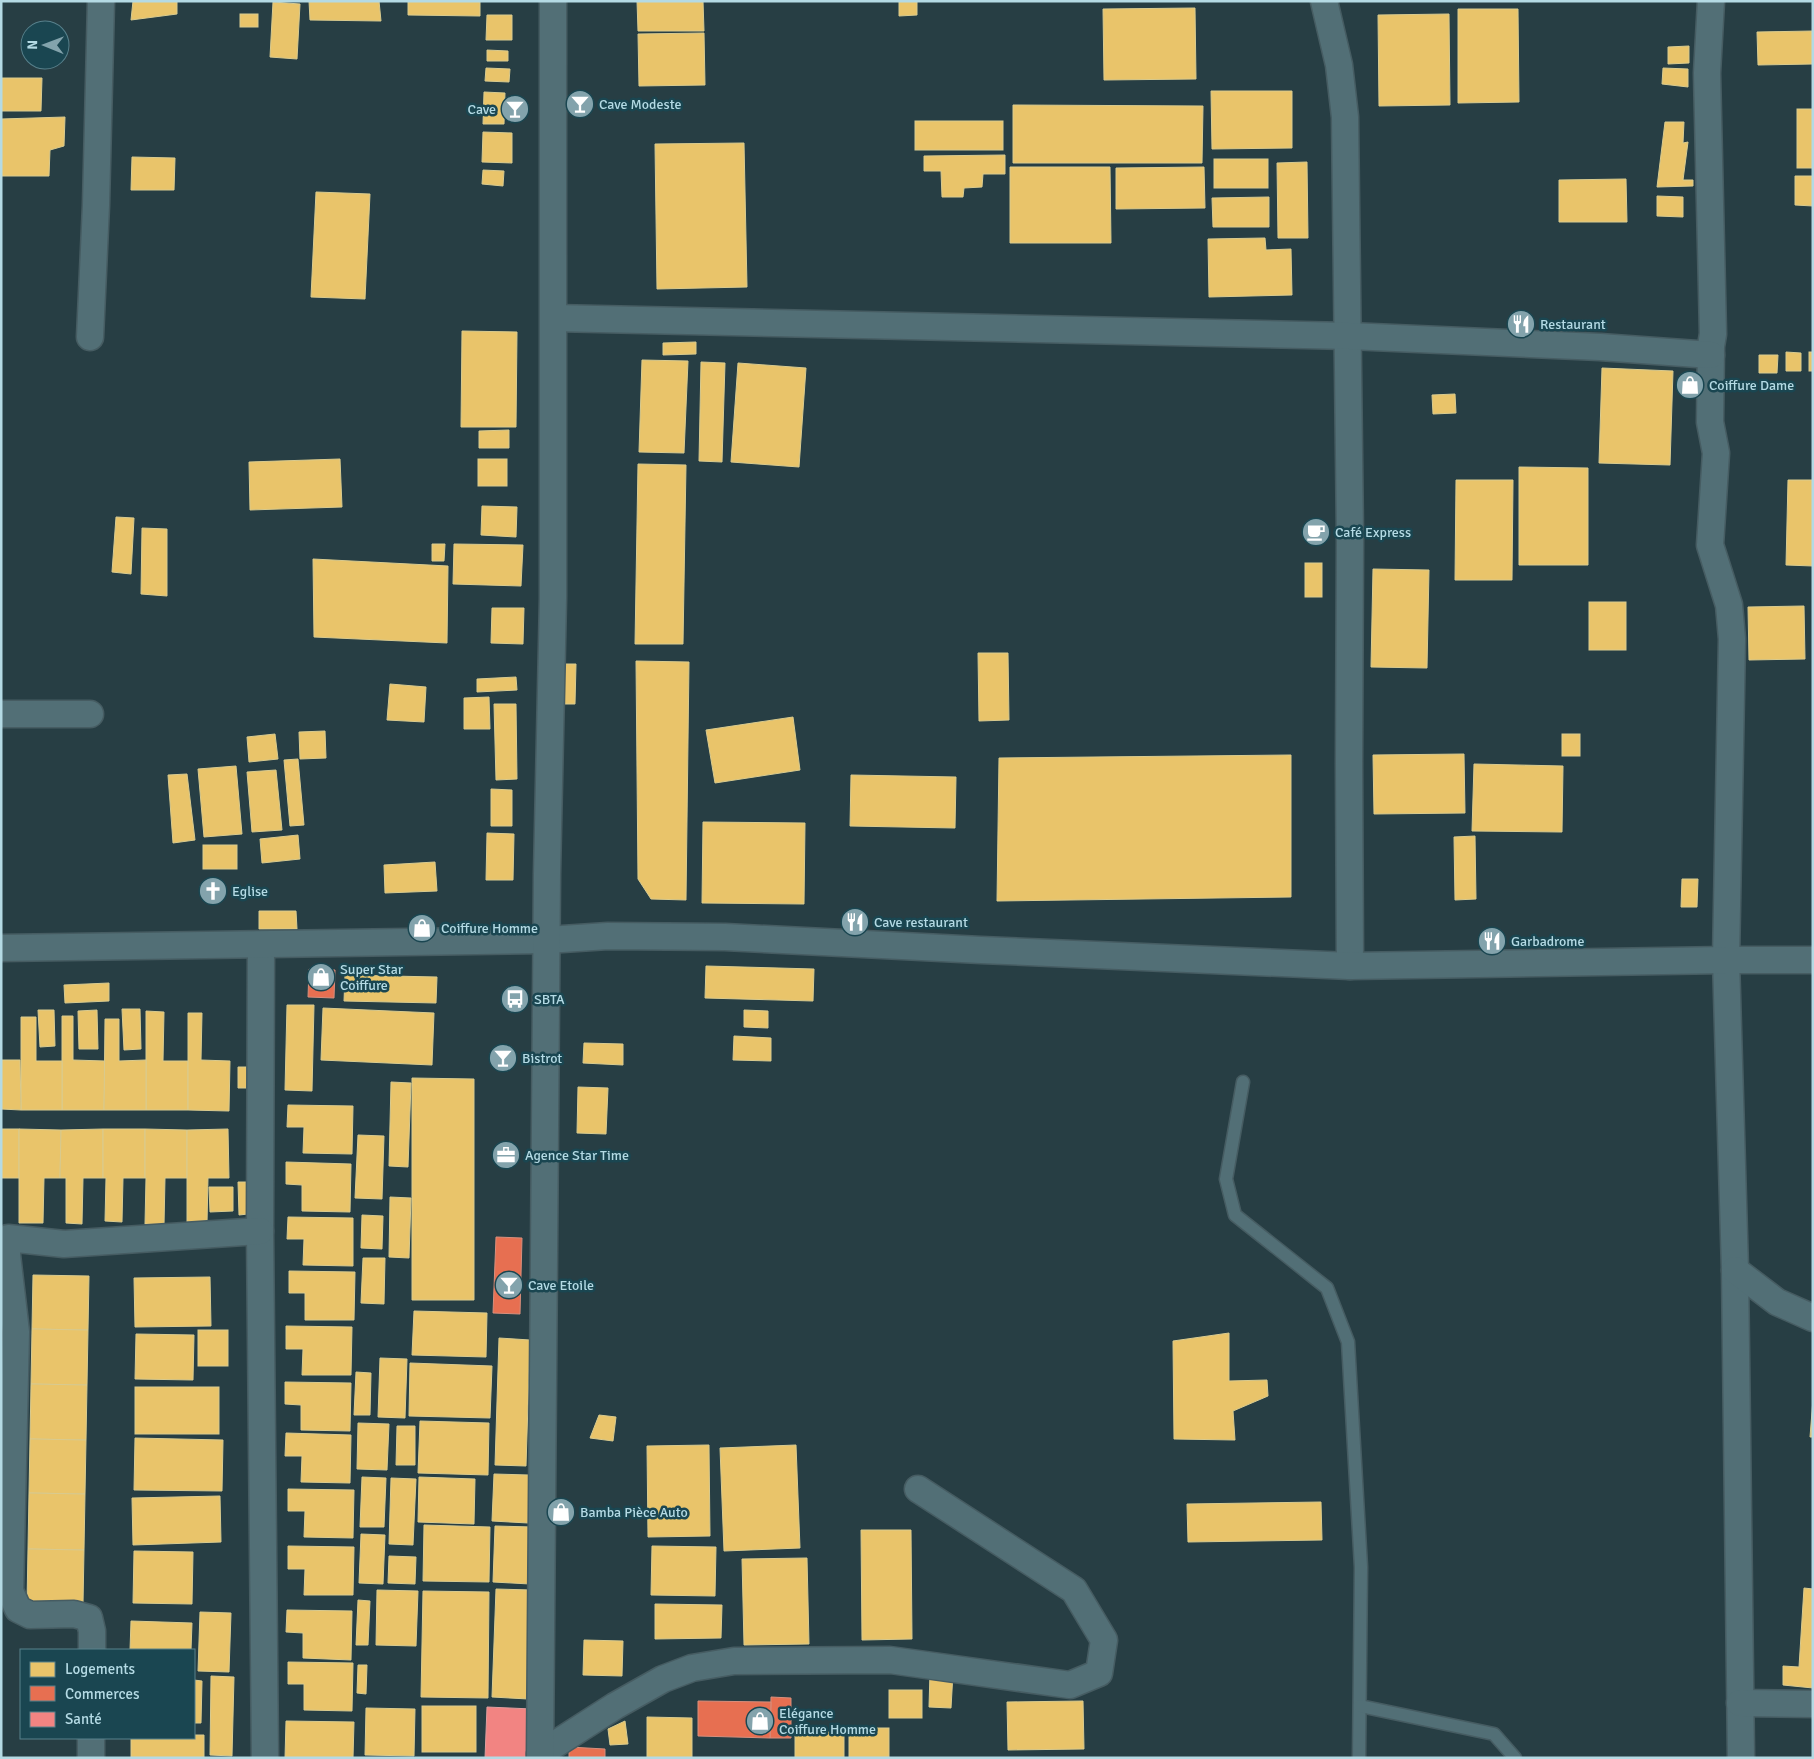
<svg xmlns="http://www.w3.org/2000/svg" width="1814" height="1759" font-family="Signika,sans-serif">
  <rect width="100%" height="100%" fill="#273e44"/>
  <g fill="#e9c46a" stroke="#d9cb8f">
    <polygon points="133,1 177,1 177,14 131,20"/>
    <polygon points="309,1 379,1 381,21 310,20"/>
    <polygon points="408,1 480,1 480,16 408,15"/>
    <polygon points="637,1 703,1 704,31 638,31"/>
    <polygon points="899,1 917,1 917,15 899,16"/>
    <polygon points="273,2 300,4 297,59 270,57"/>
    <polygon points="1195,8 1196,79 1104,80 1103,9"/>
    <polygon points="1458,9 1518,9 1519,102 1458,103"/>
    <rect x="240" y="14" width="18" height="13"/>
    <polygon points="1449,14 1450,105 1379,106 1378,15"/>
    <polygon points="487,15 512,15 512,40 486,40"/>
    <polygon points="1813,31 1813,64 1758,65 1757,32"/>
    <polygon points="704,33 705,85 639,86 638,34"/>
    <polygon points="1689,46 1689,63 1668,64 1668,47"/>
    <polygon points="487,50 508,51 508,61 487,61"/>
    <polygon points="486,68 510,69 509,82 485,81"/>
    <polygon points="1663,68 1688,69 1688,87 1662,84"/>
    <polygon points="1,78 42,78 41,111 1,111"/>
    <polygon points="1211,91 1292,91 1292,148 1212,149"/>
    <polygon points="484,92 505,93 504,124 483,124"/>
    <polygon points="1013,105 1203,106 1202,163 1013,163"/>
    <rect x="1797" y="109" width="16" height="59"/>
    <polygon points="65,117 64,146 50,150 49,176 1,176 1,119"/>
    <rect x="915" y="121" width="88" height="29"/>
    <polygon points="1665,122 1684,122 1683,143 1688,142 1683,180 1693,180 1693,186 1657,187"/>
    <polygon points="483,132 512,133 512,163 482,162"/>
    <polygon points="744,143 747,287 657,289 655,144"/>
    <polygon points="1005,155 1005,174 983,174 982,187 964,188 963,197 942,197 941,171 924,171 924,156"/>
    <polygon points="132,157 175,158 174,190 131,190"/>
    <rect x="1214" y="159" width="54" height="29"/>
    <polygon points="1307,162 1308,238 1278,238 1277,163"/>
    <polygon points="1010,167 1110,167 1111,243 1010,243"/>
    <polygon points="1204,167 1205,208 1116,209 1116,168"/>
    <polygon points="483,170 504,171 503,186 482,184"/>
    <polygon points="1795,176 1813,176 1813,206 1795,205"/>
    <polygon points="1626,179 1627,222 1559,222 1559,180"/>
    <polygon points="316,192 370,194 365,299 311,297"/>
    <polygon points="1657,196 1683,197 1683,217 1657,216"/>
    <polygon points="1269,197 1269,227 1213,227 1212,198"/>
    <polygon points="1265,238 1266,250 1291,249 1292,295 1209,297 1208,239"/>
    <polygon points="462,331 517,332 516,427 461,427"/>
    <polygon points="696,342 696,354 663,355 663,343"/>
    <polygon points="1786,352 1801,353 1801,371 1786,371"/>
    <rect x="1809" y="352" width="4" height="19"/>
    <polygon points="1759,355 1778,355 1777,373 1759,373"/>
    <polygon points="642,360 688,361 684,453 639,452"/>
    <polygon points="701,362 725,363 722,462 699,461"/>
    <polygon points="738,363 806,368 799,467 731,462"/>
    <polygon points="1602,368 1673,371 1670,465 1599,463"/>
    <polygon points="1455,394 1456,413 1433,414 1432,395"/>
    <polygon points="509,430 509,448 479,448 479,431"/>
    <polygon points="340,459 342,507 250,510 249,462"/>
    <rect x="478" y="459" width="29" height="27"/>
    <polygon points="638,464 686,465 683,644 635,644"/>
    <polygon points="1519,467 1588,468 1588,565 1519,565"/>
    <polygon points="1456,480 1513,480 1512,580 1455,580"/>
    <polygon points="1788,480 1813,480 1813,566 1786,565"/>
    <polygon points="482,506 517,507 516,537 481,535"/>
    <polygon points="116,517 134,518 131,574 112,572"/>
    <polygon points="142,528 167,529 167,596 141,594"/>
    <polygon points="432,544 445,544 444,561 432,561"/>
    <polygon points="454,544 523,545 521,586 453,584"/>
    <polygon points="313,559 448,566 447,643 314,637"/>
    <rect x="1305" y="563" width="17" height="34"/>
    <polygon points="1373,569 1429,570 1427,668 1371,667"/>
    <rect x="1589" y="602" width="37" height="48"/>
    <polygon points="1804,606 1805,659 1749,660 1748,607"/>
    <polygon points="492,608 524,608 523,644 491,643"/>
    <polygon points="978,653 1008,653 1009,720 979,721"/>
    <polygon points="636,661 689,662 686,900 651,899 638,879"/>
    <polygon points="563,664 576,664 575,704 563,704"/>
    <polygon points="516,677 517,690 477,692 477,679"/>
    <polygon points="390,684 426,687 424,722 387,720"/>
    <polygon points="489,697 490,729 464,729 464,698"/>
    <polygon points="494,704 516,704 517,779 496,780"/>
    <polygon points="793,717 800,770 715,783 706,730"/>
    <polygon points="325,731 326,758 300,759 299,732"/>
    <polygon points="275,734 278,759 249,762 247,737"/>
    <rect x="1562" y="734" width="18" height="22"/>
    <polygon points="1464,754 1465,813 1374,814 1373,755"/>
    <polygon points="1291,755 1291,897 997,901 999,758"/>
    <polygon points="298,759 304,825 290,826 284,760"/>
    <polygon points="1474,764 1563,766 1562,832 1472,831"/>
    <polygon points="236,766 242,834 204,837 198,769"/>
    <polygon points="276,770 282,830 252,832 247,772"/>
    <polygon points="187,774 195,840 173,843 168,775"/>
    <polygon points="851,775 956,777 955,828 850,826"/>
    <polygon points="491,789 512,790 512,826 491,826"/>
    <polygon points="703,822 805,823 804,904 702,903"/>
    <polygon points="487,833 514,834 513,880 486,880"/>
    <polygon points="298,835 300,859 262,863 260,839"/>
    <polygon points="1475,836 1476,899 1455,900 1454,837"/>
    <rect x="203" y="845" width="34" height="24"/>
    <polygon points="435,862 437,891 385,893 384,865"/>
    <polygon points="1682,879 1698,879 1697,907 1681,907"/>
    <polygon points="259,911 296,911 297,929 259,929"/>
    <polygon points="706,966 814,969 813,1001 705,998"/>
    <polygon points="345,975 437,977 436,1003 344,1001"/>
    <polygon points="109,983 109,1001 65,1003 64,985"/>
    <polygon points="287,1005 314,1005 312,1091 285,1090"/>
    <polygon points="323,1008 434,1013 432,1065 321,1060"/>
    <polygon points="122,1009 140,1009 141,1049 124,1050"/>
    <polygon points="38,1010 54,1010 55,1046 40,1047"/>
    <polygon points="97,1010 98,1049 79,1049 78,1011"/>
    <polygon points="744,1010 768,1011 768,1028 744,1027"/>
    <polygon points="146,1011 164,1012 163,1061 188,1061 188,1110 146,1110"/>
    <polygon points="188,1013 202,1013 201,1060 230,1061 229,1111 188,1110"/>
    <polygon points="62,1016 73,1016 73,1060 105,1061 104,1110 62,1110"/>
    <polygon points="21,1017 36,1017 36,1061 62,1061 62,1110 21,1110"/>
    <polygon points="105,1019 119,1019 119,1061 146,1060 146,1110 104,1110"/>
    <polygon points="734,1036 771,1038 771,1061 733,1060"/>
    <polygon points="584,1043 623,1044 623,1065 583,1063"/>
    <polygon points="1,1060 20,1060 21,1110 1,1109"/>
    <polygon points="238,1067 247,1067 248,1088 238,1088"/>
    <polygon points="412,1078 474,1079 474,1300 412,1300"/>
    <polygon points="391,1082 411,1083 408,1167 389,1166"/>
    <polygon points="578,1087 608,1088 606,1134 577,1133"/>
    <polygon points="288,1105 353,1106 352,1154 303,1153 304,1127 287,1127"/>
    <rect x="1" y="1129" width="18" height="49"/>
    <polygon points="19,1129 61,1130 60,1178 44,1178 43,1223 19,1223"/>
    <polygon points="103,1129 103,1178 83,1178 82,1224 66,1223 66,1178 60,1178 61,1130"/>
    <polygon points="103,1129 145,1129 145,1178 123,1178 122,1222 105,1221 106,1178 103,1178"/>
    <polygon points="145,1129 187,1130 187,1178 165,1178 164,1225 145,1224 146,1178 145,1178"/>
    <polygon points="228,1129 229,1178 208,1178 207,1223 187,1222 187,1130"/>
    <polygon points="358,1135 384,1136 382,1199 355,1198"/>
    <polygon points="286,1162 351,1164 350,1212 302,1211 302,1185 286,1184"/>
    <polygon points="238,1182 247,1182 248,1214 239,1215"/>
    <polygon points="209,1187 233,1187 233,1211 210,1212"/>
    <polygon points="390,1197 411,1198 409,1258 389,1257"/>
    <polygon points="362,1215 383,1216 382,1249 361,1248"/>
    <polygon points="288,1217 353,1218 353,1266 303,1265 304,1239 287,1239"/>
    <polygon points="363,1258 385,1258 384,1304 361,1303"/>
    <polygon points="289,1271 355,1272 354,1320 305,1320 305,1293 289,1293"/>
    <polygon points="33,1275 89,1276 88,1330 32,1329"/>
    <polygon points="210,1277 211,1326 135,1327 134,1278"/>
    <polygon points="414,1311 487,1313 486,1357 412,1355"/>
    <polygon points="286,1326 352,1327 351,1375 302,1375 303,1349 286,1349"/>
    <polygon points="32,1329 88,1330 87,1385 31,1384"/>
    <rect x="198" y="1330" width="30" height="36"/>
    <polygon points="1229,1333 1229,1381 1267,1380 1268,1396 1233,1411 1235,1440 1174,1439 1173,1341"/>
    <polygon points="136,1334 194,1335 193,1380 135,1379"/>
    <polygon points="499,1338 530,1340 526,1466 495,1465"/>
    <polygon points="380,1358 407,1359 405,1418 378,1417"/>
    <polygon points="410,1363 492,1366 490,1418 409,1416"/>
    <polygon points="356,1372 371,1373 370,1415 354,1415"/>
    <polygon points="285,1382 351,1383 350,1431 301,1430 301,1405 285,1404"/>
    <polygon points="31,1384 87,1385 86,1440 30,1439"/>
    <rect x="135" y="1387" width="84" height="47"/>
    <polygon points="1813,1399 1813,1437 1810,1437"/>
    <polygon points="599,1415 616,1417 613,1441 590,1438"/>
    <polygon points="420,1421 489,1423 488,1475 418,1473"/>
    <polygon points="358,1423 389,1424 387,1470 357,1469"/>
    <polygon points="397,1426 415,1426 415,1465 396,1465"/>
    <polygon points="286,1433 351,1435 350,1483 301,1482 302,1456 285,1456"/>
    <polygon points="135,1438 223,1440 222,1491 134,1490"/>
    <polygon points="30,1439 86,1440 85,1494 29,1493"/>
    <polygon points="709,1445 710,1536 648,1537 647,1446"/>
    <polygon points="796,1445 800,1548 724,1551 720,1448"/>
    <polygon points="494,1474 529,1475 528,1523 492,1521"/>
    <polygon points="362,1477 386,1478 384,1527 360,1527"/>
    <polygon points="419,1477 475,1479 474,1524 418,1522"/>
    <polygon points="391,1478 416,1479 413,1545 389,1544"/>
    <polygon points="288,1489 354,1490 353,1538 304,1537 305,1511 288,1511"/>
    <polygon points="29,1493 85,1494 84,1550 28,1549"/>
    <polygon points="220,1496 221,1542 133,1545 132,1498"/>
    <polygon points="1321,1502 1322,1540 1188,1542 1187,1504"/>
    <polygon points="424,1525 490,1527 489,1582 423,1581"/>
    <polygon points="495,1526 532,1527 530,1584 493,1582"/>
    <polygon points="861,1530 911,1530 912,1639 862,1640"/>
    <polygon points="361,1534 385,1535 383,1584 359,1583"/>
    <polygon points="288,1546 354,1547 353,1595 304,1595 305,1569 288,1569"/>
    <polygon points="652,1546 716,1547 715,1596 651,1595"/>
    <polygon points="28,1549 84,1550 83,1604 27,1603"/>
    <polygon points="134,1551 193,1552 192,1604 133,1603"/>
    <polygon points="389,1556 416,1557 415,1584 388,1583"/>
    <polygon points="807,1558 809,1644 744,1645 742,1559"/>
    <polygon points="1804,1588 1813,1589 1813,1688 1783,1685 1783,1666 1799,1667"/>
    <polygon points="496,1589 531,1590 528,1699 492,1697"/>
    <polygon points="377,1590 418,1591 416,1646 376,1645"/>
    <polygon points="423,1591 489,1592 488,1698 421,1697"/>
    <polygon points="358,1600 370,1601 368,1645 356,1645"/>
    <polygon points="655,1604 722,1605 721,1638 655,1639"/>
    <polygon points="287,1610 352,1611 351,1660 303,1658 303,1633 286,1632"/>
    <polygon points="200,1612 231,1613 229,1672 198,1671"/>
    <polygon points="131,1621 192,1623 191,1650 130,1650"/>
    <polygon points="584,1640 623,1641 622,1676 583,1675"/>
    <polygon points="288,1662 353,1663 352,1711 304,1710 304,1684 288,1684"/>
    <polygon points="358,1665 367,1665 366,1694 357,1693"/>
    <polygon points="930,1672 953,1673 951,1708 929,1707"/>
    <polygon points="211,1676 234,1677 232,1756 210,1755"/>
    <polygon points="194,1680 202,1681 201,1723 194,1723"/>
    <rect x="889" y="1690" width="33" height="28"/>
    <polygon points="1083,1701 1084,1749 1008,1750 1007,1702"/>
    <rect x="422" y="1706" width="54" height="46"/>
    <polygon points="366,1708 415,1709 414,1756 365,1755"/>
    <polygon points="647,1717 692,1718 692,1758 647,1758"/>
    <polygon points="286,1721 354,1722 353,1758 285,1758"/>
    <polygon points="625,1721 628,1744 610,1745 608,1729"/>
    <rect x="849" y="1728" width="40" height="30"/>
    <rect x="795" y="1732" width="49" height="26"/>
    <polygon points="194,1735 204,1735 204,1758 131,1758 131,1738 194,1738"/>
  </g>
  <g fill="#e76f51" stroke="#d88f7d">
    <polygon points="309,969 335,970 334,998 308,997"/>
    <polygon points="496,1237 522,1238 520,1314 493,1313"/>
    <polygon points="771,1697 791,1698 791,1738 770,1738"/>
    <polygon points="698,1701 771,1702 770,1738 698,1736"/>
    <polygon points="569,1747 605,1749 605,1758 569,1758"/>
  </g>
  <polygon fill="#f28482" stroke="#df9e9f" points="487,1707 532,1709 530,1758 485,1758"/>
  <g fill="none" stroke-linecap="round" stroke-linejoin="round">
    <defs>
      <g id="service">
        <polyline points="1243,1082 1226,1179 1235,1215 1327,1288 1348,1342 1361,1567 1359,1758"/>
        <polyline points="1360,1706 1494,1734 1515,1758"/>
      </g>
      <g id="minor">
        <polyline points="1324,1 1339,65 1345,117 1350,538 1349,763 1350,966"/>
        <polyline points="1711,1 1707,73 1713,334 1711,346 1710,422 1716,453 1710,545 1729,605 1732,639 1726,960 1735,1270 1741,1758"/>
        <polyline points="554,318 1349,336 1600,347 1711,355"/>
        <polyline points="90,337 96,205 101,1"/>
        <polyline points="1,714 90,714"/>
        <polyline points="261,945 260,1231 265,1758"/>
        <polyline points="1,948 547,940 608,936 725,937 981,950 1350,966 1726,960 1813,960"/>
        <polyline points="1735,1270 1777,1302 1813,1318"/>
        <polyline points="92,1650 92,1631 89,1618 74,1614 30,1615 18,1609 10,1591 16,1332 7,1255 8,1238 64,1244 260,1231"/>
        <polyline points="1740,1703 1813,1704"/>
        <polyline points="540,1754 615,1706 663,1679 692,1668 734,1661 890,1660 1070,1685 1099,1673 1104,1640 1074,1590 918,1489"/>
        <polyline points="91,1758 91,1738"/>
        <polyline points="540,1758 547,874 553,598 553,1"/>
      </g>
    </defs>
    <use href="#service" stroke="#465c62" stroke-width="15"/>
    <use href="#minor" stroke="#465c62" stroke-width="29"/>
    <use href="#service" stroke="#526f76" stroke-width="12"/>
    <use href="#minor" stroke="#526f76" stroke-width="26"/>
  </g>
  <defs>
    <symbol id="bar-disc" viewBox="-11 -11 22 22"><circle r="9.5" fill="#83a3ac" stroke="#1a4651"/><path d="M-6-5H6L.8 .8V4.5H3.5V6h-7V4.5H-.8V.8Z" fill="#fff"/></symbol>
    <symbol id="restaurant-disc" viewBox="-11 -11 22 22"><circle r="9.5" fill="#83a3ac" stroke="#1a4651"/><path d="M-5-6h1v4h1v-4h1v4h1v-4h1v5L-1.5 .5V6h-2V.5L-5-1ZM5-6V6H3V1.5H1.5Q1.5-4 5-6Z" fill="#fff"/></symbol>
    <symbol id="shop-disc" viewBox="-11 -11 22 22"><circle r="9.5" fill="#83a3ac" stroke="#1a4651"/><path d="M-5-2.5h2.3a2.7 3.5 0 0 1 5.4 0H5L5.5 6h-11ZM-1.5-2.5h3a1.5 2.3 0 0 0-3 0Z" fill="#fff"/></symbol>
    <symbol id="cafe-disc" viewBox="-11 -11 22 22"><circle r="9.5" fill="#83a3ac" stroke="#1a4651"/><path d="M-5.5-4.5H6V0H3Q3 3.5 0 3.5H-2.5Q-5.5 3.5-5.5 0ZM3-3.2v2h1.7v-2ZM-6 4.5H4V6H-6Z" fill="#fff"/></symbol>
    <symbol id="church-disc" viewBox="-11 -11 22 22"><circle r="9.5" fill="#83a3ac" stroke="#1a4651"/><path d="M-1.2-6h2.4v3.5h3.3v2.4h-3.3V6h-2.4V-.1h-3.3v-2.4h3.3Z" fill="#fff"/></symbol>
    <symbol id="bus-disc" viewBox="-11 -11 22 22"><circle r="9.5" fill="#83a3ac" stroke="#1a4651"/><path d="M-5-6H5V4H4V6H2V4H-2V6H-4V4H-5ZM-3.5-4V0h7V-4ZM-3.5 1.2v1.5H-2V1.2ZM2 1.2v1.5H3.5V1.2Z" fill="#fff"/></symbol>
    <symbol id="office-disc" viewBox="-11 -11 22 22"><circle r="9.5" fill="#83a3ac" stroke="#1a4651"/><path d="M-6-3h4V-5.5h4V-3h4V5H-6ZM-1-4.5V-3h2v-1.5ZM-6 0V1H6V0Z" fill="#fff"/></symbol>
  </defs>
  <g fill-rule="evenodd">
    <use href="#bar-disc" x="564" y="88" width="32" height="32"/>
    <use href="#bar-disc" x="499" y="93" width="32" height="32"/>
    <use href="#restaurant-disc" x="1505" y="308" width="32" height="32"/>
    <use href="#shop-disc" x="1674" y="369" width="32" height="32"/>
    <use href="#cafe-disc" x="1300" y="516" width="32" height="32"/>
    <use href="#church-disc" x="197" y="875" width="32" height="32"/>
    <use href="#restaurant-disc" x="839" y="906" width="32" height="32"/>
    <use href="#shop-disc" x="406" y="912" width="32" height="32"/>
    <use href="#restaurant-disc" x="1476" y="925" width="32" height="32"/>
    <use href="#shop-disc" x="305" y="961" width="32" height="32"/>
    <use href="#bus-disc" x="499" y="983" width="32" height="32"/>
    <use href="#bar-disc" x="487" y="1042" width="32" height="32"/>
    <use href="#office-disc" x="490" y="1139" width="32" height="32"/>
    <use href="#bar-disc" x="493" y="1269" width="32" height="32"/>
    <use href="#shop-disc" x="545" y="1496" width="32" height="32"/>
    <use href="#shop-disc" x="744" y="1705" width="32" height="32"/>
  </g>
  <g text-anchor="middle" stroke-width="5" stroke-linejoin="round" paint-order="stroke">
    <g font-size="14" fill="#b4dae4" stroke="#1a4651" text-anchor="start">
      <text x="599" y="109">Cave Modeste</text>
      <text x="496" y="114" text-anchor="end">Cave</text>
      <text x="1540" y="329">Restaurant</text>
      <text x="1709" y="390">Coiffure Dame</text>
      <text x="1335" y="537">Café Express</text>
      <text x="232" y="896">Eglise</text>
      <text x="874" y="927">Cave restaurant</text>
      <text x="441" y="933">Coiffure Homme</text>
      <text x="1511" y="946">Garbadrome</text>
      <text x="340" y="974">Super Star<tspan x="340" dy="16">Coiffure</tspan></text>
      <text x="534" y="1004">SBTA</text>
      <text x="522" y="1063">Bistrot</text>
      <text x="525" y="1160">Agence Star Time</text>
      <text x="528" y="1290">Cave Etoile</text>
      <text x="580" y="1517">Bamba Pièce Auto</text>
      <text x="779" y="1718">Elégance<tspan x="779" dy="16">Coiffure Homme</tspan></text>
    </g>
  </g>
  <rect width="1814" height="1759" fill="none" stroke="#b4dae4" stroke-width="5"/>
  <rect x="20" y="1649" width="175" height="90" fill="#1a4651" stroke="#58818c"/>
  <rect x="30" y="1662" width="25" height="15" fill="#e9c46a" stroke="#58818c"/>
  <text x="65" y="1674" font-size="15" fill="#b4dae4">Logements</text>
  <rect x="30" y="1686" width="25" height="15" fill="#e76f51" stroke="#58818c"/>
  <text x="65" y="1699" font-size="15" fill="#b4dae4">Commerces</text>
  <rect x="30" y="1712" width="25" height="15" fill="#f28482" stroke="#58818c"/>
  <text x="65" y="1724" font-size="15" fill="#b4dae4">Santé</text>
  <g transform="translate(45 45) rotate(271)"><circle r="24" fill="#1a4651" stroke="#58818c"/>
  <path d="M0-4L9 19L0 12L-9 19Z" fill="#83a3ac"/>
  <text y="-8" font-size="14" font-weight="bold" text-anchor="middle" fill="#b4dae4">N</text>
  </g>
</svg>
